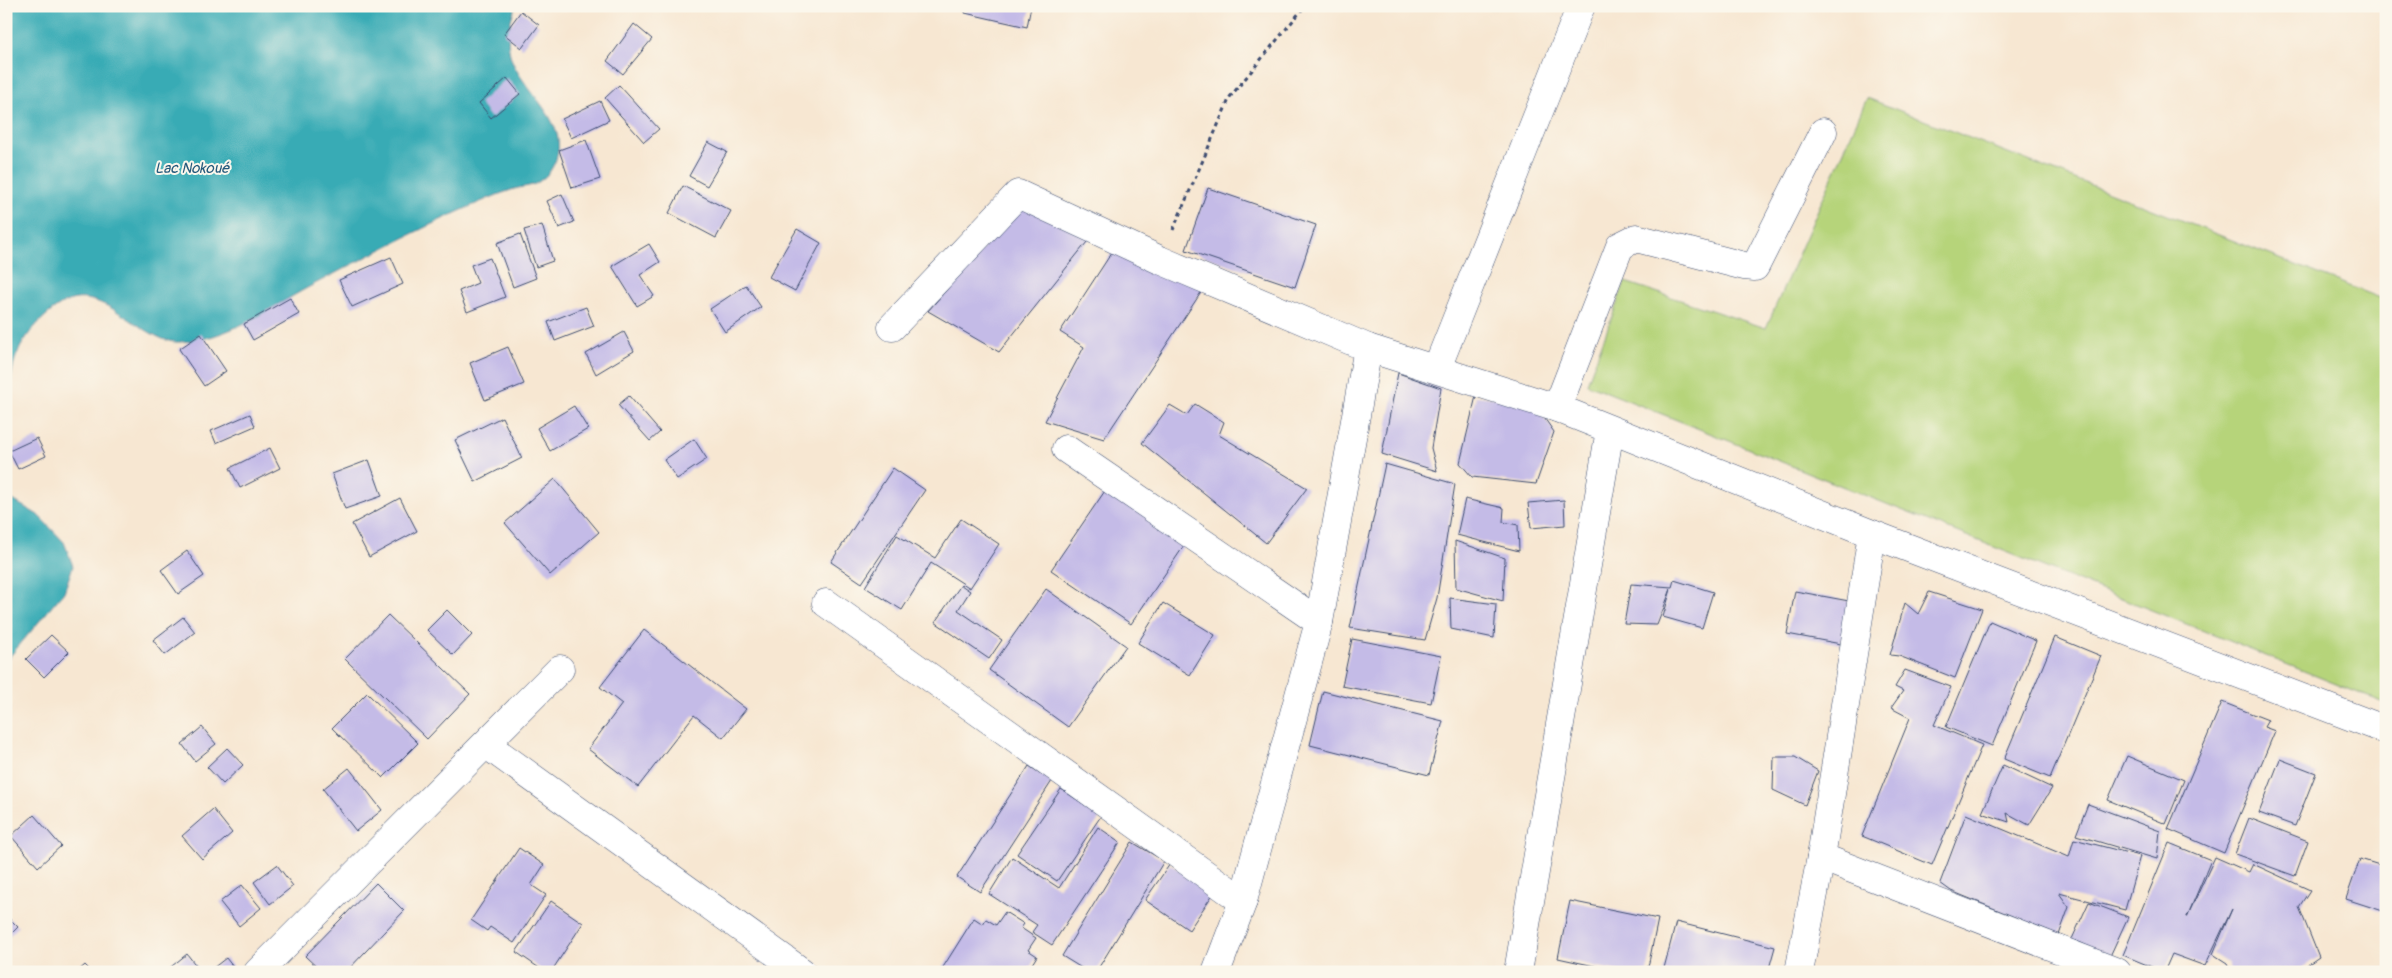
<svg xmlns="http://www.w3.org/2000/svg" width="2392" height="978" font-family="Pangolin,sans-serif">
  <rect width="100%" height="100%" fill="#fbf7ec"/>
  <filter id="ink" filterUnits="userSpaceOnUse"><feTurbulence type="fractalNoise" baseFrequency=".02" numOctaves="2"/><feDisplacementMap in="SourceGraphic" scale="10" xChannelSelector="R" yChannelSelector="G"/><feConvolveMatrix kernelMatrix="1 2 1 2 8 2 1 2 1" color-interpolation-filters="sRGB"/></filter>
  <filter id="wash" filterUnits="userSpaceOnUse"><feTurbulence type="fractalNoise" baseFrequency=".0096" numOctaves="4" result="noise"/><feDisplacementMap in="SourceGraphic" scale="20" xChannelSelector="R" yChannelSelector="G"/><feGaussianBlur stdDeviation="1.12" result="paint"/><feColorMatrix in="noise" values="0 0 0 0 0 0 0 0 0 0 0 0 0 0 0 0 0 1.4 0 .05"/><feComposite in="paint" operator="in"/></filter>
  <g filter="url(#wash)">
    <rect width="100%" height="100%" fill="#f7e7d2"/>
    <polygon fill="#b6d47a" stroke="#68826c" points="1867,98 2383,299 2386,294 2386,704 1587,384 1625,282 1766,328"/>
    <g fill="#39abb5" stroke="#2a6d8a">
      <path d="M 6,6 L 516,6 C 508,24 505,45 513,63 C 530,100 580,130 548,174 C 545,177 539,182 535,184 C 528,187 521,187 514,189 C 495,195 478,203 460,211 C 409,234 359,261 309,287 C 268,309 228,340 179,342 C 145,344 103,282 64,303 C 43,314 20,340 14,363 C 11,375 11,388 6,400 Z"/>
      <polygon points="6,496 38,515 64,542 73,566 64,592 6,661"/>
    </g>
    <g id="blocks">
      <g fill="#c4bbe7">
        <polygon points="966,6 1031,6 1027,27 965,13"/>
        <polygon points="521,11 539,25 522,48 504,34"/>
        <polygon points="634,24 652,39 623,74 607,61"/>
        <polygon points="507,78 520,94 491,118 479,103"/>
        <polygon points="619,85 659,129 644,142 605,98"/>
        <polygon points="600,101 609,120 571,138 562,119"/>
        <polygon points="586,140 600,179 572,188 559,150"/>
        <polygon points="708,142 727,152 707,186 689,176"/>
        <polygon points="683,186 731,211 716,238 669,213"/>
        <polygon points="1208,188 1316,225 1295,287 1186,250"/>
        <polygon points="562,194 574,222 559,228 547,201"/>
        <polygon points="1024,202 1091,237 999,352 928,311"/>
        <polygon points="542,225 553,261 536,267 524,230"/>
        <polygon points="797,229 821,243 795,291 769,277"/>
        <polygon points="520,234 536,278 513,287 497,243"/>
        <polygon points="649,244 660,262 640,275 654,296 637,306 612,266"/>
        <polygon points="1116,246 1204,288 1104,439 1045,421 1084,347 1060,332"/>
        <polygon points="391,257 403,284 352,307 339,280"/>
        <polygon points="490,258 505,297 467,312 459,291 478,283 471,265"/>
        <polygon points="746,285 761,307 725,332 710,309"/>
        <polygon points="290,298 299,314 253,340 244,324"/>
        <polygon points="586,307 594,326 555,341 548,322"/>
        <polygon points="624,332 634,351 596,374 586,354"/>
        <polygon points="201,334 226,371 204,386 179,349"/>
        <polygon points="508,347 524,384 485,400 470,363"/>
        <polygon points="1398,373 1441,388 1431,448 1437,471 1382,454"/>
        <polygon points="629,396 660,432 650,441 618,405"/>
        <polygon points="1476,396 1533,402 1554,432 1536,484 1472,477 1460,463"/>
        <polygon points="1195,404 1224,422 1219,435 1307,488 1266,543 1142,443 1170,405 1187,415"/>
        <polygon points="574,406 588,429 550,451 537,428"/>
        <polygon points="250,414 255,426 216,443 211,431"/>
        <polygon points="502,417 522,458 475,482 455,440"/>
        <polygon points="37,438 46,456 18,469 9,451"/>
        <polygon points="694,439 707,459 677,479 664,460"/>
        <polygon points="270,448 280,468 240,488 230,468"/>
        <polygon points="369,460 382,496 345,509 332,474"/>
        <polygon points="1385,464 1455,484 1437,598 1425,640 1350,628"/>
        <polygon points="893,468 925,490 862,583 831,562"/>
        <polygon points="555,479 599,532 550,575 505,523"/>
        <polygon points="1111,482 1190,537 1131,624 1051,570"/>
        <polygon points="400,498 417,531 369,557 352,524"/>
        <polygon points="1465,499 1504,508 1503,522 1518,525 1519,551 1457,535"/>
        <polygon points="1564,500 1565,525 1531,528 1528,503"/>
        <polygon points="961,519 999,544 970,588 931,563 902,610 865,587 897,535 935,558"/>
        <polygon points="1455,541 1505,558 1503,601 1456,588"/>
        <polygon points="187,551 204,576 178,594 161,570"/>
        <polygon points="1674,580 1713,592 1702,628 1663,617 1671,589 1657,625 1624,624 1631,584 1672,587"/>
        <polygon points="961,585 970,591 958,610 1002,640 989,659 935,622"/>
        <polygon points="1046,589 1126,646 1068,727 989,670"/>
        <polygon points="1795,591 1849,601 1841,644 1787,634"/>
        <polygon points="1929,592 1982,609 1955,678 1899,656 1890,655 1905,603 1918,614"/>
        <polygon points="1450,598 1496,604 1494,638 1451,629"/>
        <polygon points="1163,603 1215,635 1190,675 1138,643"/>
        <polygon points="447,610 472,635 453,655 427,630"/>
        <polygon points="388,615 470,694 427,739 345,659"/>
        <polygon points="183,617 195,632 165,655 153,640"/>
        <polygon points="1990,621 2036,641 1992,746 1946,727"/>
        <polygon points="644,630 746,709 723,738 694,715 638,787 588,749 622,704 600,687"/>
        <polygon points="51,635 69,652 44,677 26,659"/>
        <polygon points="2055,637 2101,656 2050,778 2004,759"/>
        <polygon points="1352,639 1441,656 1431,703 1342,686"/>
        <polygon points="1905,670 1951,687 1934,725 1982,745 1932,865 1862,836 1910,718 1891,708 1903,691 1895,687"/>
        <polygon points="1323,691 1443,721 1429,775 1310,745"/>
        <polygon points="367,693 418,743 383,778 332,728"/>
        <polygon points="2222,702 2268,720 2264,727 2275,731 2224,853 2168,829"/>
        <polygon points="202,727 216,744 195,761 182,744"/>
        <polygon points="227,748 243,765 223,784 207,767"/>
        <polygon points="2127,756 2184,780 2166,824 2108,800"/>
        <polygon points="1774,757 1795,757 1818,771 1805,805 1773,790"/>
        <polygon points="2280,759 2316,773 2295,826 2259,813"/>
        <polygon points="2003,765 2052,788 2029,825 2007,813 2009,822 1982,813"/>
        <polygon points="1029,766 1052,781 980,892 957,877"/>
        <polygon points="349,768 382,810 356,831 323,789"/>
        <polygon points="1061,789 1101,816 1057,881 1017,854"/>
        <polygon points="2088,804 2160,831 2157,859 2076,835"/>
        <polygon points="213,809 232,833 202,859 182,836"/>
        <polygon points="1966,814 2069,857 2074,839 2140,856 2125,910 2059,893 2069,907 2059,935 1951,891 1940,883"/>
        <polygon points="34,815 61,846 38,867 11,836"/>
        <polygon points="2249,818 2308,841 2295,876 2235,854"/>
        <polygon points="1098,827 1120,842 1052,945 1032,932 1037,925 989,894 1012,857 1059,888"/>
        <polygon points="1132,842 1164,861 1096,972 1088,972 1062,956"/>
        <polygon points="2169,843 2211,860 2187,917 2215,857 2249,872 2253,864 2310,890 2299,907 2319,957 2297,972 2231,972 2227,963 2213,954 2232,909 2205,966 2172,954 2164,972 2123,955"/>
        <polygon points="519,848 544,865 531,885 546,895 514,943 490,927 487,931 471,920"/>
        <polygon points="2360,859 2386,867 2386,912 2346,899"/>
        <polygon points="1170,864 1213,894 1189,930 1145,900"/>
        <polygon points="277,865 293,886 270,904 254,882"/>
        <polygon points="376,883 404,911 346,972 322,972 305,956"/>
        <polygon points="242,885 261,908 239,926 220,902"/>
        <polygon points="551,901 583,923 551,972 545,972 516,952"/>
        <polygon points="1570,901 1658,919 1647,972 1622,972 1558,958"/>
        <polygon points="2089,902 2128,917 2110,956 2072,939"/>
        <polygon points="1005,912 1024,924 1021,928 1036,938 1028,950 1037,956 1027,972 940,972 974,918 983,924 986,919 996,925"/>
        <polygon points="6,915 18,927 6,939"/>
        <polygon points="1676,922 1775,947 1768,972 1663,972"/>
        <polygon points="187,954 201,972 168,972 167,970"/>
        <polygon points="226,958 237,972 208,972"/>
        <polygon points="85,965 92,972 77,972"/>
      </g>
    </g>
  </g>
  <g filter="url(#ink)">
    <use href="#blocks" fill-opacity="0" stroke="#3c4b6f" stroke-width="1"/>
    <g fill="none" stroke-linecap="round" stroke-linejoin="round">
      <defs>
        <g id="street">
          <polyline points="892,327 1018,194 1160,260 1368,348 1557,408 1872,534 2386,730"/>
          <polyline points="1437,368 1581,6"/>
          <polyline points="1557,408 1620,246 1636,238 1744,266 1755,267 1823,132"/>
          <polyline points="1066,449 1319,622"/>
          <polyline points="826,603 1243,901"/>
          <polyline points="487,745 802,972"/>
          <polyline points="1821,857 2117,972"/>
          <polyline points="258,972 560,669"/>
          <polyline points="1216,972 1243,901 1319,622 1368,348"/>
          <polyline points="1518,972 1610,430"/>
          <polyline points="1799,972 1821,857 1872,534"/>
        </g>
      </defs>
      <use href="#street" stroke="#3c4b6f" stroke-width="29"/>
      <polyline stroke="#3c4b6f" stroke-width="3" stroke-dasharray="4 4" stroke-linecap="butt" points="1173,230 1230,97 1305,6"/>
      <use href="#street" stroke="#fff" stroke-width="28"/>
    </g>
  </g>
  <g text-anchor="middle" stroke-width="4" stroke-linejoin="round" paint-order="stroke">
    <g font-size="15" font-style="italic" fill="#265a7c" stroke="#fbf7ec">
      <text x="192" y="173">Lac Nokoué</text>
    </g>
  </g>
  <rect width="2392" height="978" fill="none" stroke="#fbf7ec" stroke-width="25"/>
</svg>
